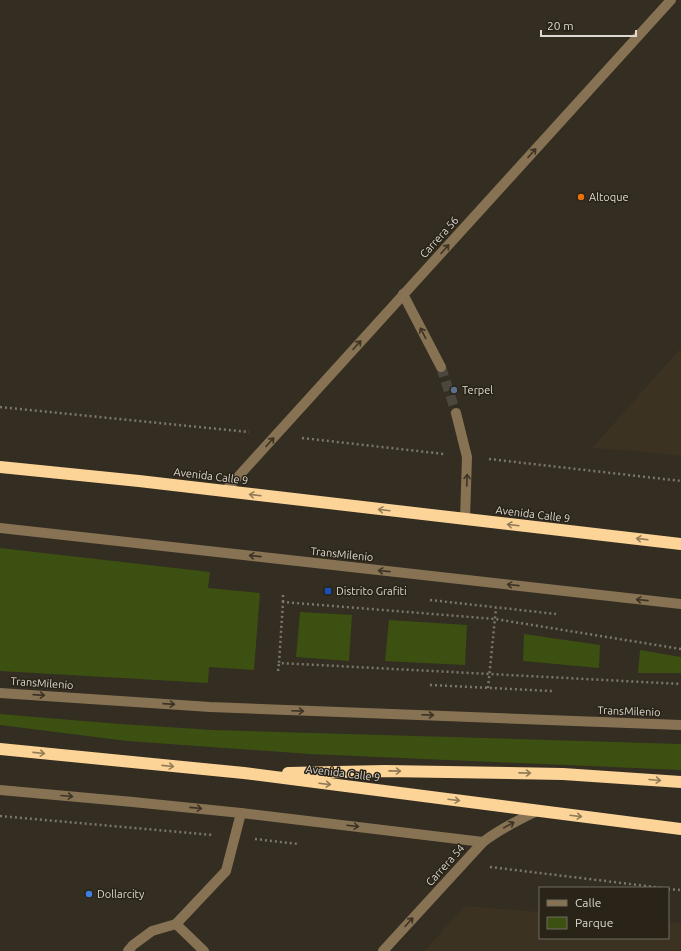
<svg xmlns="http://www.w3.org/2000/svg" width="681" height="951" font-family="Ubuntu,sans-serif">
  <rect width="100%" height="100%" fill="#332d22"/>
  <g fill="#3c3221">
    <polygon points="681,348 681,456 636,451 592,448"/>
    <polygon points="465,906 540,912 540,938 668,938 668,922 681,923 681,951 424,951"/>
  </g>
  <g fill="#3c5011">
    <polygon points="0,548 210,572 208,588 260,593 254,670 209,667 208,683 0,671"/>
    <polygon points="300,612 352,615 349,661 296,657"/>
    <polygon points="389,620 467,625 465,665 385,661"/>
    <polygon points="524,634 600,645 599,668 523,661"/>
    <polygon points="640,650 681,657 681,673 638,673"/>
    <polygon points="0,714 120,724 214,730 681,744 681,770 310,754 127,741 0,725"/>
  </g>
  <g fill="none" stroke-linecap="round" stroke-linejoin="round">
    <polyline stroke="#4c473c" stroke-width="10" stroke-dasharray="10 5" stroke-linecap="butt" points="441,367 456,413"/>
    <g stroke="#7c776e" stroke-width="2.5" stroke-dasharray="2 3" stroke-linecap="butt">
      <polyline points="0,407 249,432"/>
      <polyline points="302,438 444,454"/>
      <polyline points="489,459 681,481"/>
      <polyline points="430,600 556,614"/>
      <polyline points="283,602 283,595"/>
      <polyline points="681,649 495,619 283,602 279,663 681,684"/>
      <polyline points="278,671 279,663"/>
      <polyline points="430,685 552,691"/>
      <polyline points="488,688 496,608"/>
      <polyline points="0,816 213,835"/>
      <polyline points="255,839 298,844"/>
      <polyline points="490,867 663,888"/>
      <polyline points="668,889 681,890"/>
    </g>
    <g stroke="#877354" stroke-width="10">
      <polyline points="403,294 441,367"/>
      <polyline points="456,413 467,457 465,519"/>
      <polyline points="225,491 671,0"/>
      <polyline points="0,528 217,552 681,604"/>
      <polyline points="0,693 210,707 681,725"/>
      <polyline points="0,790 133,802 241,813 483,842"/>
      <polyline points="128,951 133,945 152,931 176,924"/>
      <polyline points="204,951 176,924 226,871 241,813"/>
      <path d="M 383,951 L 483,842 C 500,829 518,820 537,811"/>
    </g>
    <g stroke="#fcd497" stroke-width="12">
      <polyline points="0,467 139,481 681,544"/>
      <polyline points="0,749 244,773 681,829"/>
      <polyline points="288,773 385,771 563,774 681,782"/>
    </g>
  </g>
  <defs><path id="oneway-shaft" d="M-6 0H5M1.5-3L5.5 0L1.5 3" fill="none" stroke-width="1.6" stroke-linecap="round" stroke-linejoin="round"/></defs>
  <g stroke="#3c3324">
    <use href="#oneway-shaft" transform="translate(532 153) rotate(-48)"/>
    <use href="#oneway-shaft" transform="translate(445 249) rotate(-48)"/>
    <use href="#oneway-shaft" transform="translate(423 333) rotate(-117)"/>
    <use href="#oneway-shaft" transform="translate(357 345) rotate(-48)"/>
    <use href="#oneway-shaft" transform="translate(270 442) rotate(-48)"/>
    <use href="#oneway-shaft" transform="translate(467 480) rotate(-88)"/>
    <use href="#oneway-shaft" transform="translate(255 556) rotate(-174)"/>
    <use href="#oneway-shaft" transform="translate(384 571) rotate(-174)"/>
    <use href="#oneway-shaft" transform="translate(513 585) rotate(-174)"/>
    <use href="#oneway-shaft" transform="translate(642 600) rotate(-174)"/>
    <use href="#oneway-shaft" transform="translate(39 695) rotate(4)"/>
    <use href="#oneway-shaft" transform="translate(169 704) rotate(4)"/>
    <use href="#oneway-shaft" transform="translate(298 711) rotate(2)"/>
    <use href="#oneway-shaft" transform="translate(428 715) rotate(2)"/>
    <use href="#oneway-shaft" transform="translate(67 796) rotate(5)"/>
    <use href="#oneway-shaft" transform="translate(196 808) rotate(6)"/>
    <use href="#oneway-shaft" transform="translate(509 825) rotate(-29)"/>
    <use href="#oneway-shaft" transform="translate(353 826) rotate(7)"/>
    <use href="#oneway-shaft" transform="translate(409 922) rotate(-48)"/>
  </g>
  <g stroke="#927c58">
    <use href="#oneway-shaft" transform="translate(255 495) rotate(-173)"/>
    <use href="#oneway-shaft" transform="translate(384 510) rotate(-173)"/>
    <use href="#oneway-shaft" transform="translate(513 525) rotate(-173)"/>
    <use href="#oneway-shaft" transform="translate(642 539) rotate(-173)"/>
    <use href="#oneway-shaft" transform="translate(39 753) rotate(6)"/>
    <use href="#oneway-shaft" transform="translate(168 766) rotate(6)"/>
    <use href="#oneway-shaft" transform="translate(395 771) rotate(1)"/>
    <use href="#oneway-shaft" transform="translate(525 773) rotate(1)"/>
    <use href="#oneway-shaft" transform="translate(655 780) rotate(5)"/>
    <use href="#oneway-shaft" transform="translate(325 784) rotate(7)"/>
    <use href="#oneway-shaft" transform="translate(454 800) rotate(7)"/>
    <use href="#oneway-shaft" transform="translate(576 816) rotate(7)"/>
  </g>
  <circle fill="#e8710a" stroke="#292318" stroke-width="1.5" cx="581" cy="197" r="4"/>
  <circle fill="#5c6f8a" stroke="#292318" stroke-width="1.5" cx="454" cy="390" r="4"/>
  <rect fill="#1a4fb4" stroke="#292318" stroke-width="1.5" x="324" y="587" width="8" height="8" rx="2"/>
  <circle fill="#3f7fe0" stroke="#292318" stroke-width="1.5" cx="89" cy="894" r="4"/>
  <g text-anchor="middle" stroke-width="3" stroke-linejoin="round" paint-order="stroke">
    <g font-size="11" fill="#ddd9d2" stroke="#292318" text-anchor="start">
      <text x="589" y="201">Altoque</text>
      <text x="462" y="394">Terpel</text>
      <text x="336" y="595">Distrito Grafiti</text>
      <text x="97" y="898">Dollarcity</text>
    </g>
    <g font-size="11" fill="#ddd9d2" stroke="#292318">
      <text transform="translate(439 237) rotate(-48)" y="4">Carrera 56</text>
      <text transform="translate(211 476) rotate(7)" y="4">Avenida Calle 9</text>
      <text transform="translate(533 514) rotate(7)" y="4">Avenida Calle 9</text>
      <text transform="translate(342 554) rotate(6)" y="4">TransMilenio</text>
      <text transform="translate(42 683) rotate(4)" y="4">TransMilenio</text>
      <text transform="translate(629 711) rotate(2)" y="4">TransMilenio</text>
      <text transform="translate(343 773) rotate(7)" y="4">Avenida Calle 9</text>
      <text transform="translate(445 865) rotate(-48)" y="4">Carrera 54</text>
    </g>
  </g>
  <rect x="539" y="887" width="130" height="52" fill="#292318" stroke="#716c62"/>
  <rect x="547" y="900" width="20" height="6" fill="#877354" stroke="#716c62"/>
  <text x="575" y="907" font-size="12" fill="#ddd9d2">Calle</text>
  <rect x="547" y="917" width="20" height="12" fill="#3c5011" stroke="#716c62"/>
  <text x="575" y="927" font-size="12" fill="#ddd9d2">Parque</text>
  <path d="M541 30v6h95v-6" fill="none" stroke="#ddd9d2" stroke-width="2"/>
  <text x="547" y="30" font-size="12" fill="#ddd9d2" stroke="#292318" stroke-width="3" paint-order="stroke">20 m</text>
</svg>
